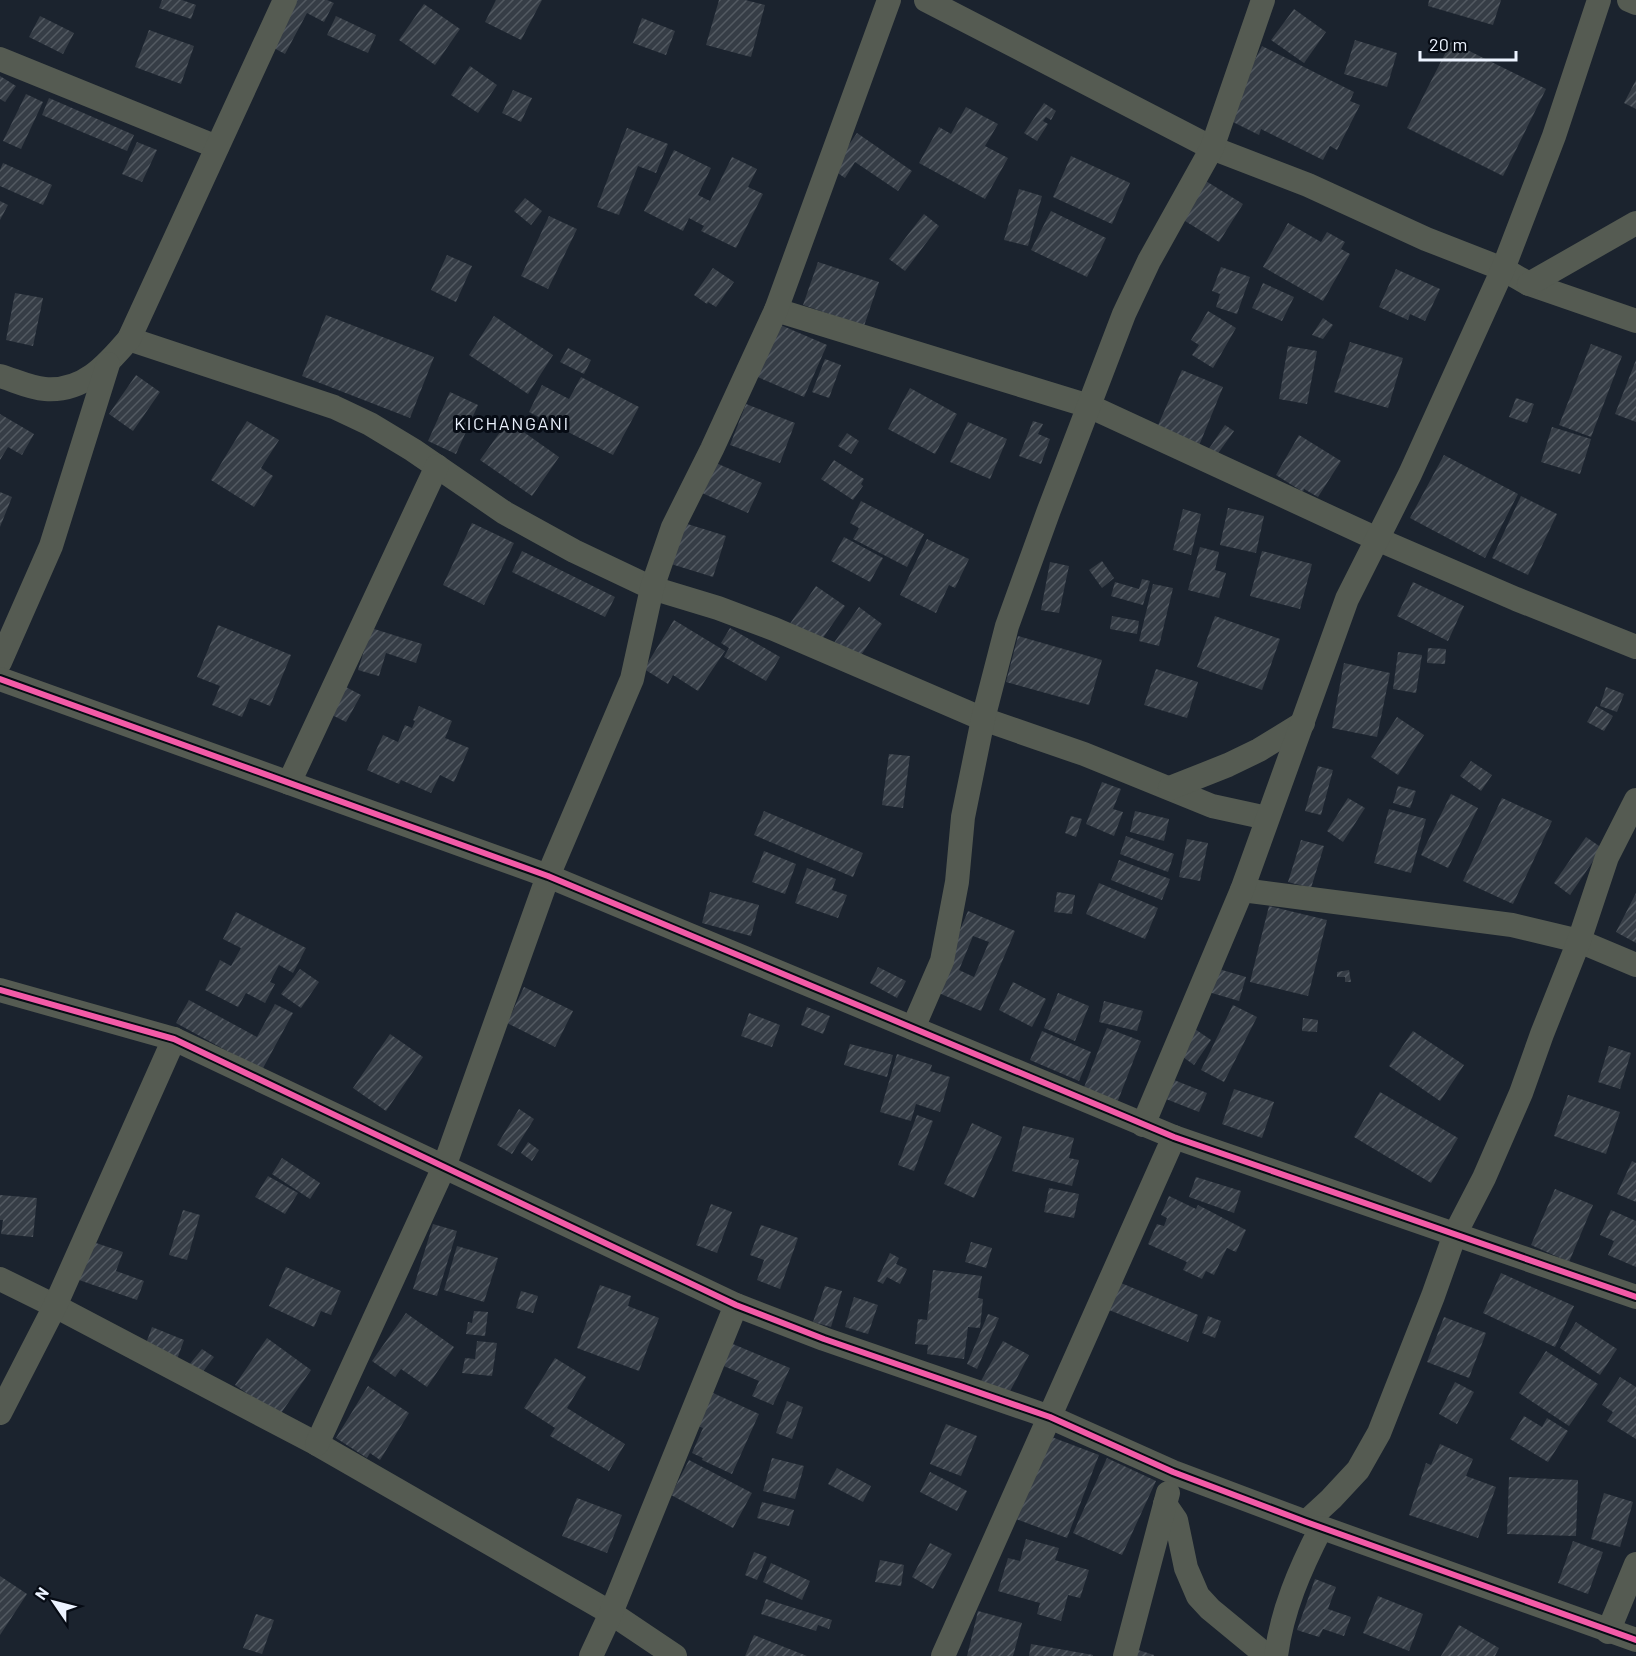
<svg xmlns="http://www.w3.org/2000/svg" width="1636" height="1656" font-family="Barlow,sans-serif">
  <defs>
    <pattern id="building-hatch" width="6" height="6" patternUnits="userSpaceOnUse" patternTransform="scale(1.5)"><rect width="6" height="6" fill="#363d46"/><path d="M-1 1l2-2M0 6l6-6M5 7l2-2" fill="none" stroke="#535a62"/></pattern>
  </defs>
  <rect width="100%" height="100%" fill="#1b232e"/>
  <g fill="url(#building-hatch)" fill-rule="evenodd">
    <polygon points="162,0 182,0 196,5 191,19 159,8"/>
    <polygon points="285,0 327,0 334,3 324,22 307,13 285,54 263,42"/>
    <polygon points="496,0 542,0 521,40 485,22"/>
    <polygon points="719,0 745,0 765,5 751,57 706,45"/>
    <polygon points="1429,0 1501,0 1493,25 1428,6"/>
    <polygon points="424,4 460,29 435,65 399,40"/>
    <polygon points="1294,9 1326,32 1304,63 1271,40"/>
    <polygon points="40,16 74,33 63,54 29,37"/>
    <polygon points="336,16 376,35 368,53 327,35"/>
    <polygon points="642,18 675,31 666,55 633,43"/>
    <polygon points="149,30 194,46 181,84 135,67"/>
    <polygon points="1355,40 1397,53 1387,87 1344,74"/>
    <polygon points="1451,42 1546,89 1503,176 1407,128"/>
    <polygon points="1262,46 1354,92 1350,101 1360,105 1337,150 1330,146 1323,160 1261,129 1259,135 1225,118"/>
    <polygon points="470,66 497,85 478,113 451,95"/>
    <polygon points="0,76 16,86 5,102 0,99"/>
    <polygon points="1636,80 1636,109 1624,103"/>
    <polygon points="513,90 532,98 521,122 502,113"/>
    <polygon points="26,94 43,102 21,149 3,141"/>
    <polygon points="49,98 134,135 127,151 42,115"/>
    <polygon points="1044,103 1056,111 1051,120 1046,117 1043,121 1048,124 1037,141 1024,133"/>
    <polygon points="966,107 998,124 985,146 1008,158 985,199 919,163 939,127 951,134"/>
    <polygon points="627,128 668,144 656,173 638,166 619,215 597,207"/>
    <polygon points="857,133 912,171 898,191 855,162 845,178 832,169"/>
    <polygon points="137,142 157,150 142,182 122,174"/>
    <polygon points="674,150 711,168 698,195 710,201 732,157 757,169 748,187 763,194 736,248 701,231 704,226 689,218 683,231 644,211"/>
    <polygon points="1071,156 1130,183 1112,224 1053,197"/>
    <polygon points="3,163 52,185 43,205 0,186 0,170"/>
    <polygon points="1201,178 1243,204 1219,242 1177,216"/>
    <polygon points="1019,189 1042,196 1028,246 1004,240"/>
    <polygon points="525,198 542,211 531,225 514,211"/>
    <polygon points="0,201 8,205 0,220"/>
    <polygon points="1051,211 1106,238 1087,277 1031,250"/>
    <polygon points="924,214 939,226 905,271 889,259"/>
    <polygon points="549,216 577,229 548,289 521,276"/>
    <polygon points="1288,223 1321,242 1327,232 1345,242 1341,249 1350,254 1323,301 1263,267"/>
    <polygon points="447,255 472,266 456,302 431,290"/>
    <polygon points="818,262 879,282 864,326 803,305"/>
    <polygon points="1221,267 1250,277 1237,314 1216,307 1220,294 1212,291"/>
    <polygon points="713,268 734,282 716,307 708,302 707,304 694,295"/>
    <polygon points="1396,269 1440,289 1425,321 1410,314 1408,320 1379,307"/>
    <polygon points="1263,283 1294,297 1282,321 1252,308"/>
    <polygon points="15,293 43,298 33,346 6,340"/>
    <polygon points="1208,311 1236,328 1213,368 1192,355 1199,345 1191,340"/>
    <polygon points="326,315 434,357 410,418 302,376"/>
    <polygon points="494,316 553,355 528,394 469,355"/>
    <polygon points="1323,318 1333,325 1323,339 1312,335"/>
    <polygon points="776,323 827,345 804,397 753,375"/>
    <polygon points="1350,342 1403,358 1388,408 1334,392"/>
    <polygon points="1591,344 1622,356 1591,437 1559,425"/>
    <polygon points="1288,346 1317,351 1307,404 1279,399"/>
    <polygon points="568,348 591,360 584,374 560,362"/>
    <polygon points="825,359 841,365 829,398 812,392"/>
    <polygon points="1636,360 1636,422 1615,414"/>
    <polygon points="1182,370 1223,387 1198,448 1156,430"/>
    <polygon points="136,375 160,392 133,431 109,414"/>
    <polygon points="581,377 639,407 613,455 529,412 542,385 569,399"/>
    <polygon points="910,388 957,414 935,454 888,429"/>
    <polygon points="450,392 478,405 456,454 428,441"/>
    <polygon points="1516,398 1534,404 1527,423 1509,417"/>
    <polygon points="746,404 795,423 780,463 730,445"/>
    <polygon points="0,414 34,434 22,455 8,447 0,460"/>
    <polygon points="247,421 279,440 261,468 273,476 254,507 211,480"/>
    <polygon points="508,421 559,457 532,496 480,460"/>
    <polygon points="1033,421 1043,424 1038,434 1050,439 1041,464 1019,456"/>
    <polygon points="968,422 1007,439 990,479 950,462"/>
    <polygon points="1225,425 1234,431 1214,459 1206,453"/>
    <polygon points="1552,427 1591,439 1580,474 1541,462"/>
    <polygon points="847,433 859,441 851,454 838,446"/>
    <polygon points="1299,435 1341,461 1318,497 1304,489 1303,492 1276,475"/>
    <polygon points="1444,455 1518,494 1485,558 1410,518"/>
    <polygon points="834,460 864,479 861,484 863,486 853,500 821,479"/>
    <polygon points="716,463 762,483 748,513 702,493"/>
    <polygon points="0,492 12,497 0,527"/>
    <polygon points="1521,496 1557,514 1528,575 1492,558"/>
    <polygon points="861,501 924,534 907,567 853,539 859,528 850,523"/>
    <polygon points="1228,508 1264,516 1256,553 1220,545"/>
    <polygon points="1183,509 1201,514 1191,555 1173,550"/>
    <polygon points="681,522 726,536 713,577 668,563"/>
    <polygon points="472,523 514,543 484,605 443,585"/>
    <polygon points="844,537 883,558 870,582 831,561"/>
    <polygon points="927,539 969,559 955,588 949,585 936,613 900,595"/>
    <polygon points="1200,547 1219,552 1215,570 1226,573 1219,598 1188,590"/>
    <polygon points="522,551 615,597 605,617 512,572"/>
    <polygon points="1262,551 1312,564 1300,609 1250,596"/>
    <polygon points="1102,561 1114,578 1102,588 1089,570"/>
    <polygon points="1050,562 1069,566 1059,613 1041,610"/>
    <polygon points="1142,579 1150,581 1143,605 1111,596 1115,582 1139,589"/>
    <polygon points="1413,582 1464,606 1448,641 1397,616"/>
    <polygon points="1153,584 1173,588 1159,646 1139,641"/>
    <polygon points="816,586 845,606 818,645 789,625"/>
    <polygon points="859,607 882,624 855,664 831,647"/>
    <polygon points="1112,616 1139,621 1137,634 1110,629"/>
    <polygon points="1215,616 1280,639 1262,690 1197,667"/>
    <polygon points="674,620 725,651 698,691 673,675 668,684 644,669"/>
    <polygon points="218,625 291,655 270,706 250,698 242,717 212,705 220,686 197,677"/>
    <polygon points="371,628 422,644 416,663 386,653 379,676 358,670"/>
    <polygon points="730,628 780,657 766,681 724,657 729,648 721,643"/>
    <polygon points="1018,636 1102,660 1089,705 1006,682"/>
    <polygon points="1428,648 1446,649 1445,664 1427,663"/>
    <polygon points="1398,652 1422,655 1416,693 1393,689"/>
    <polygon points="1344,663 1390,673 1377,737 1332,728"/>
    <polygon points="1156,669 1198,682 1187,718 1144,705"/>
    <polygon points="344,686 361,695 346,722 330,714"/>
    <polygon points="1606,687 1624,694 1617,712 1600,706"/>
    <polygon points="419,706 452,721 445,738 469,748 454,782 440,775 431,793 401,780 399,784 367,770 383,735 398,742 405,725 412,728 415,721 413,720"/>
    <polygon points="1596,706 1613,716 1604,731 1587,722"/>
    <polygon points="1397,717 1424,735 1398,775 1371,757"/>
    <polygon points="889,754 910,756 903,808 882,805"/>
    <polygon points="1471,761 1492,775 1481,791 1460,776"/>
    <polygon points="1318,766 1333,770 1321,815 1305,811"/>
    <polygon points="1102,782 1121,789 1113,809 1123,812 1114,836 1086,824"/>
    <polygon points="1398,786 1416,791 1410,808 1393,803"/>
    <polygon points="1451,794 1478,808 1448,868 1421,855"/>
    <polygon points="1348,798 1365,808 1343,842 1327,831"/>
    <polygon points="1502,798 1552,821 1513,904 1463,881"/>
    <polygon points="1389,809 1426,819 1411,873 1374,863"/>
    <polygon points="764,811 863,853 853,877 754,835"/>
    <polygon points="1135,811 1169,819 1164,841 1130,832"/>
    <polygon points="1071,816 1082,819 1076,837 1065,833"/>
    <polygon points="1126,836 1174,854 1168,872 1120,854"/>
    <polygon points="1586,837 1602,848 1570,895 1554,883"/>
    <polygon points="1187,839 1208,843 1200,881 1179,877"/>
    <polygon points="1301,840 1324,846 1311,888 1288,882"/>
    <polygon points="764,851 796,864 785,894 752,882"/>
    <polygon points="1119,860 1170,879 1162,900 1111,880"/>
    <polygon points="807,868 836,879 832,890 847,895 838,918 795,903"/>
    <polygon points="1099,883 1158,908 1145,939 1086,914"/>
    <polygon points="710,892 759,905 751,936 702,923"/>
    <polygon points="1057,892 1075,895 1072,914 1054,912"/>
    <polygon points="1636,893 1636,943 1616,932"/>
    <polygon points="1269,906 1327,920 1308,996 1250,982"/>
    <path d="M 968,911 L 1015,931 L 981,1011 L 934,991 ZM 973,936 L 989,942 L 974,977 L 959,970 Z"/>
    <polygon points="236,912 306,948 293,973 279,965 270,982 275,984 265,1003 246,993 238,1007 205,990 220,960 231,966 241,948 223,939"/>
    <polygon points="878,967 906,981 897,998 870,983"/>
    <polygon points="1212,967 1246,977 1239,1001 1205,991"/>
    <polygon points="300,969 319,982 301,1008 281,994"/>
    <polygon points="1349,970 1351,982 1345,982 1345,977 1337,977 1337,972"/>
    <polygon points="1013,982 1046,999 1032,1027 999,1010"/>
    <polygon points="524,987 573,1011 555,1047 507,1023"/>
    <polygon points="1058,993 1089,1006 1075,1041 1044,1028"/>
    <polygon points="189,1000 257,1037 275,1004 293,1013 262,1070 176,1023"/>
    <polygon points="1104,1001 1143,1011 1137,1031 1099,1022"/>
    <polygon points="1233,1005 1257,1017 1224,1082 1201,1070"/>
    <polygon points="807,1007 830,1016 823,1034 801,1025"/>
    <polygon points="749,1013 780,1025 772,1047 741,1036"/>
    <polygon points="1303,1018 1318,1020 1317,1032 1302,1031"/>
    <polygon points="1192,1027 1211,1040 1194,1065 1176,1052"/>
    <polygon points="1107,1028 1141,1041 1117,1103 1083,1090"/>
    <polygon points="1042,1031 1091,1052 1079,1081 1030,1060"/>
    <polygon points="1413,1031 1464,1065 1440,1101 1389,1066"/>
    <polygon points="390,1034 423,1057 386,1111 353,1088"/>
    <polygon points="850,1044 893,1055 887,1077 844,1065"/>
    <polygon points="1609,1046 1631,1053 1620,1089 1598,1082"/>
    <polygon points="897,1054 932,1065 930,1071 950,1077 940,1112 916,1104 911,1121 880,1112"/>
    <polygon points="1174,1080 1207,1093 1199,1112 1166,1099"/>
    <polygon points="1234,1089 1274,1102 1262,1138 1222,1124"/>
    <polygon points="1380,1092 1458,1138 1431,1183 1354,1137"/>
    <polygon points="1568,1095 1620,1112 1606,1154 1554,1136"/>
    <polygon points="519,1109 534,1119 512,1154 497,1145"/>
    <polygon points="917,1115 933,1121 914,1171 898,1165"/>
    <polygon points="972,1123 1002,1137 974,1198 944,1184"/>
    <polygon points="1023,1126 1074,1138 1069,1158 1079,1160 1072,1186 1012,1171"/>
    <polygon points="528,1142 539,1150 532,1161 521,1153"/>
    <polygon points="282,1158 320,1183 310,1199 272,1174"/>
    <polygon points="1632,1161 1636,1163 1636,1202 1617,1194"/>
    <polygon points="268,1176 298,1193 285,1214 255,1197"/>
    <polygon points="1196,1177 1241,1191 1234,1213 1189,1197"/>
    <polygon points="1049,1188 1079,1194 1074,1218 1044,1212"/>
    <polygon points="1555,1189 1593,1205 1569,1262 1531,1245"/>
    <polygon points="0,1195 37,1198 33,1237 1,1234 3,1220 0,1220"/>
    <polygon points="1169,1196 1196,1209 1198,1205 1246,1230 1236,1252 1227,1248 1214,1275 1206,1271 1202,1279 1183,1270 1187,1262 1148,1244 1157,1224 1164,1226 1167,1218 1161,1215"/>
    <polygon points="711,1204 732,1212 717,1253 696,1245"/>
    <polygon points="183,1210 200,1215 187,1260 169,1255"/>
    <polygon points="1611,1210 1636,1221 1636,1267 1608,1255 1614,1241 1600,1235"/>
    <polygon points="433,1224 457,1231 437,1296 413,1289"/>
    <polygon points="761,1225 798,1238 780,1289 757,1280 764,1260 750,1255"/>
    <polygon points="93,1242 123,1252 116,1271 144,1281 137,1300 79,1280"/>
    <polygon points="971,1242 992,1248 986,1268 965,1262"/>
    <polygon points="457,1246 498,1258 484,1302 444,1290"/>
    <polygon points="890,1253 899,1258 896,1264 907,1269 900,1284 887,1277 883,1284 877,1281"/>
    <polygon points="286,1267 341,1291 331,1315 321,1311 314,1327 269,1306"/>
    <polygon points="933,1270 982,1276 978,1298 983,1299 980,1328 968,1327 964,1359 927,1354 928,1345 915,1344 918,1319 927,1320"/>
    <polygon points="1501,1273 1574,1306 1555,1347 1483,1313"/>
    <polygon points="1121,1283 1198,1315 1188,1342 1109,1310"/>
    <polygon points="600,1285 631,1296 628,1306 659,1318 639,1371 577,1348"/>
    <polygon points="825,1286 842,1291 831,1327 813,1322"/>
    <polygon points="521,1291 538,1296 533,1313 516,1308"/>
    <polygon points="854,1297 878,1305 868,1334 845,1327"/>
    <polygon points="474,1311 488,1312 485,1336 466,1334 468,1322 472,1323"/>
    <polygon points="406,1313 454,1347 427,1387 401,1369 395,1377 372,1361"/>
    <polygon points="988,1314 999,1318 977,1369 967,1364"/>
    <polygon points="1208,1316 1221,1321 1215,1338 1202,1333"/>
    <polygon points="1444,1317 1486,1333 1469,1378 1427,1362"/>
    <polygon points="1576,1322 1617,1349 1600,1375 1560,1348"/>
    <polygon points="152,1327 184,1340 176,1362 144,1349"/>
    <polygon points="267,1338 311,1370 279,1416 235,1385"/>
    <polygon points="477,1341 497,1343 492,1376 462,1373 465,1358 475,1359"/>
    <polygon points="1003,1341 1029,1355 1008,1395 981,1381"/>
    <polygon points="728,1342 790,1368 773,1405 752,1396 759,1381 719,1364"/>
    <polygon points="202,1349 214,1357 201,1374 189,1365"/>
    <polygon points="1546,1351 1598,1384 1569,1426 1519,1393"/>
    <polygon points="555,1358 586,1377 567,1408 625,1444 609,1471 550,1436 555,1428 524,1408"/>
    <polygon points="1620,1377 1636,1387 1636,1439 1607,1421 1613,1412 1602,1405"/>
    <polygon points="1455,1382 1474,1392 1457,1424 1439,1414"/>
    <polygon points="368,1386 409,1413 380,1460 370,1453 367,1458 336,1438"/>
    <polygon points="711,1392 759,1414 732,1474 702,1460 703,1458 692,1453 703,1428 695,1425"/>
    <polygon points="787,1401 803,1407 792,1439 776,1433"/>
    <polygon points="1524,1416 1542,1427 1547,1418 1568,1431 1548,1462 1510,1439"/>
    <polygon points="946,1424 977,1436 961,1476 930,1464"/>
    <polygon points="1049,1436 1099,1455 1067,1538 1016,1519"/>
    <polygon points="1440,1444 1473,1459 1466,1476 1496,1487 1478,1538 1409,1515 1426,1463 1431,1465"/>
    <polygon points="772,1458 804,1466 795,1499 763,1491"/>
    <polygon points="1107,1458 1156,1481 1122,1555 1073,1533"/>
    <polygon points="689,1460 752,1493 733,1528 671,1495"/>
    <polygon points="837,1468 871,1486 863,1502 828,1484"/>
    <polygon points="930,1472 967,1491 957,1511 920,1492"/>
    <polygon points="1509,1477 1578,1480 1576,1536 1507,1534"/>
    <polygon points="1604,1493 1633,1502 1620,1547 1591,1539"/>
    <polygon points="577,1498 622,1515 607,1553 562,1536"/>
    <polygon points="762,1502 794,1510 789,1526 757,1518"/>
    <polygon points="1026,1539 1059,1548 1055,1560 1089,1570 1080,1598 1068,1595 1061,1621 1037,1614 1040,1603 998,1591 1008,1558 1020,1561"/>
    <polygon points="1573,1541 1603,1552 1588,1594 1558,1583"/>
    <polygon points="930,1543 952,1554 933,1589 912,1577"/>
    <polygon points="754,1552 767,1557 757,1580 745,1575"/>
    <polygon points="880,1560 904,1565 901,1586 875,1582"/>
    <polygon points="771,1563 810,1581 802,1600 763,1582"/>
    <polygon points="0,1576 27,1594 0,1635"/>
    <polygon points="1315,1579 1336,1587 1328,1609 1351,1617 1344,1636 1323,1629 1319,1637 1297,1630"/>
    <polygon points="1378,1596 1423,1614 1409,1651 1363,1633"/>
    <polygon points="766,1599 832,1620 829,1629 818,1625 816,1631 761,1614"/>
    <polygon points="978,1611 1022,1623 1013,1656 967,1656"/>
    <polygon points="256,1614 274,1620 262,1654 243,1648"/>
    <polygon points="1459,1625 1499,1648 1495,1656 1441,1656"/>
    <polygon points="754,1635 807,1656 745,1656"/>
    <polygon points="1031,1644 1093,1655 1093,1656 1029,1656"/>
    <polygon points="1135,1649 1154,1655 1154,1656 1133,1656"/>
  </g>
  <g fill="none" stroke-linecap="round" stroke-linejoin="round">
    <g stroke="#555b52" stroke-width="24">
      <polyline points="926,0 1212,148 1308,185 1426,239 1503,269 1529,284 1636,321"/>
      <polyline points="1629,0 1636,3"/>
      <polyline points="0,59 217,147"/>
      <polyline points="1529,284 1636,223"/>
      <polyline points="776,310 1089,406 1377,539 1516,599 1636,647"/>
      <polyline points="129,339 334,407 370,424 413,450 505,513 574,551 652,588 718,608 774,629 983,719 1084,754 1212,806 1267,818"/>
      <path d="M 0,376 C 14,380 30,388 45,389 C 83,392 106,366 129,339 L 285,0"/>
      <polyline points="0,662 51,546 108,364"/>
      <polyline points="0,679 548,876 1174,1137 1636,1297"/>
      <polyline points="289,783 437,466"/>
      <polyline points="1170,788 1228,765 1259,750 1303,723"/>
      <polyline points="1242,890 1512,925 1579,941 1636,965"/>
      <polyline points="0,990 174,1039 736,1305 824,1339 1050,1417 1173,1472 1306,1522 1636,1640"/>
      <polyline points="913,1028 942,961 957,882 963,817 983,719 1007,626 1049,510 1124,314 1149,261 1212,148 1263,0"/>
      <polyline points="1143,1125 1242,890 1347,599 1410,474 1503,269 1554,136 1599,0"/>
      <polyline points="0,1279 55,1306 317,1444 611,1613 675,1656"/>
      <polyline points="0,1413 55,1306 174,1039"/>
      <polyline points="317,1444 444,1167 548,876 632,679 652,588 673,527 712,449 776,310 889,0"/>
      <polyline points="1165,1504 1176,1520 1186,1568 1198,1596 1210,1609 1267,1656"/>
      <polyline points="1306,1522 1331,1499 1358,1470 1379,1433 1433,1296 1455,1234 1484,1178 1521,1093 1542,1034 1579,941 1607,857 1636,800"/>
      <polyline points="1608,1632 1636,1564"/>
      <polyline points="591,1656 611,1613 736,1305"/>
      <polyline points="943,1656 1174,1137"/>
      <polyline points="1125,1656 1168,1493"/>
      <path d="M 1276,1656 C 1282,1610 1300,1569 1321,1528"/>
    </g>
    <defs>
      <g id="cycleway">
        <polyline points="0,679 548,876 1174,1137 1636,1297"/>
        <polyline points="0,990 174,1039 736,1305 824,1339 1050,1417 1173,1472 1306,1522 1636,1640"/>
      </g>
    </defs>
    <use href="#cycleway" stroke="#060b14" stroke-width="10"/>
    <use href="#cycleway" stroke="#f35aa7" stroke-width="6"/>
  </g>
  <g text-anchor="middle" stroke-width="6" stroke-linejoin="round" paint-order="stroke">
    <g font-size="18" letter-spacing="1.5" fill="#ecf3ff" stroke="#060b14">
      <text x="512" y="430">KICHANGANI</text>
    </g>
  </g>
  <g transform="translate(54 1602) rotate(305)" stroke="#060b14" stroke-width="4.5" paint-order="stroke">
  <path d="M0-4.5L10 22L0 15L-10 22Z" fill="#ecf3ff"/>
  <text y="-9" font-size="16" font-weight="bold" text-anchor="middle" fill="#ecf3ff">N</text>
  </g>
  <path d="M1420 51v9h96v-9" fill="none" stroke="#ecf3ff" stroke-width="3"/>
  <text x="1429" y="51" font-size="18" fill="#ecf3ff" stroke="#060b14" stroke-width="4.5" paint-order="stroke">20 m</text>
</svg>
